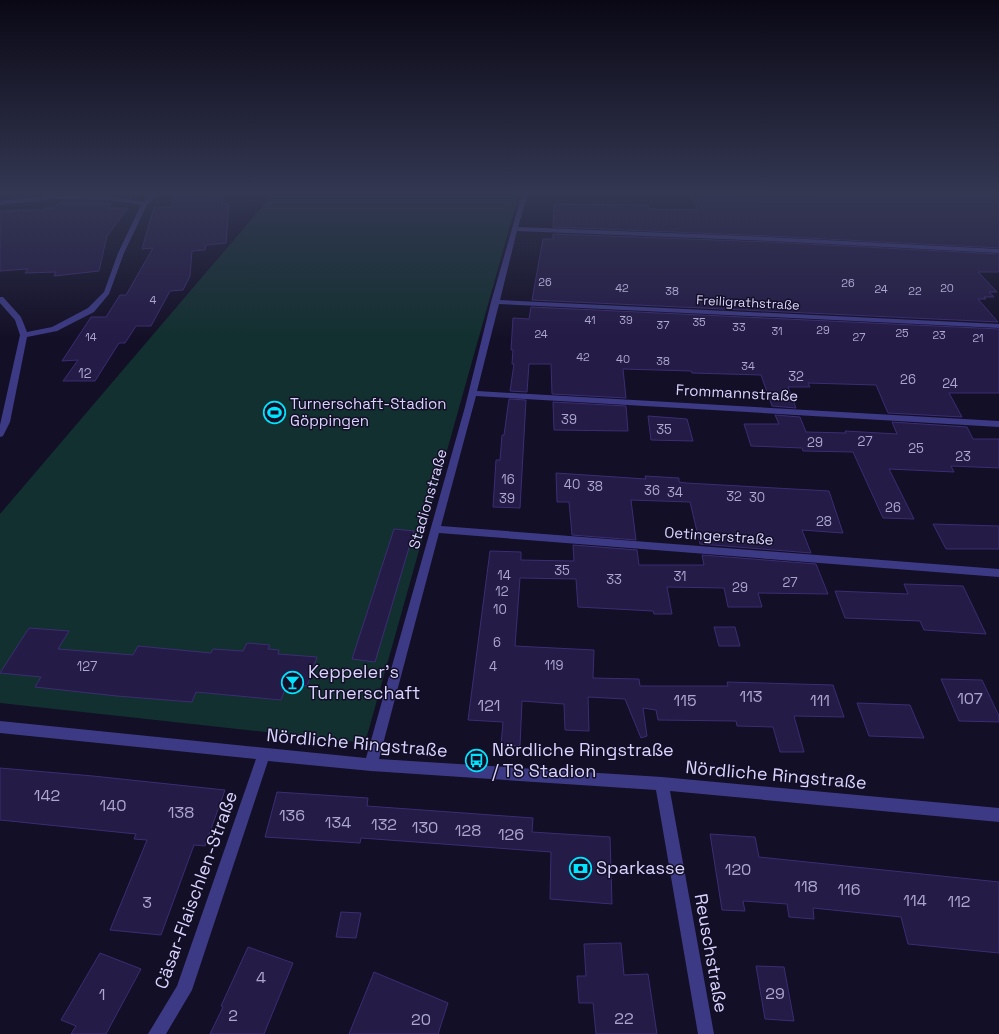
<svg xmlns="http://www.w3.org/2000/svg" width="999" height="1034" font-family="'Space Grotesk',sans-serif">
  <rect width="100%" height="100%" fill="#130f26"/>
  <polygon fill="#12302f" points="273,194 519,194 365,743 0,703 0,514"/>
  <g fill="#241b47" stroke="#3b2d73">
    <polygon points="174,194 222,195 222,204 229,204 226,243 206,245 205,250 192,251 190,276 183,290 170,291 151,326 136,326 125,343 119,343 95,381 63,381 78,360 62,361 91,317 106,317 120,295 126,295 153,248 142,249 154,207 172,207"/>
    <polygon points="691,194 999,196 999,248 769,236 553,227 554,204 648,205 649,209 698,210"/>
    <polygon points="59,203 104,203 111,204 108,208 128,208 107,236 99,271 54,276 56,272 25,273 28,269 0,271 0,211 43,210 45,208 54,208"/>
    <polygon points="553,234 769,242 999,254 999,272 978,272 997,292 989,292 994,297 984,297 986,299 978,299 998,322 532,300 543,239 553,239"/>
    <polygon points="531,307 999,329 999,393 949,393 962,417 888,413 876,385 808,383 810,387 788,387 796,408 772,406 761,375 692,373 691,371 623,369 626,398 552,394 551,364 529,364 527,392 510,391 514,364 512,364 513,350 511,350 513,318 529,319"/>
    <polygon points="509,399 526,400 520,508 493,507 496,460 500,460 502,435 504,435"/>
    <polygon points="553,402 626,406 628,431 554,430"/>
    <polygon points="775,415 800,417 806,432 846,433 845,431 897,434 892,422 967,427 973,439 999,439 999,468 951,466 954,472 889,469 914,519 883,518 853,452 803,451 802,448 751,446 744,424 779,424"/>
    <polygon points="648,416 687,419 693,441 651,440"/>
    <polygon points="556,473 646,479 645,476 679,478 679,482 686,483 829,491 843,533 802,530 811,553 700,544 690,502 631,500 636,540 572,535 569,502 557,502"/>
    <polygon points="933,524 999,526 999,549 946,549"/>
    <polygon points="394,529 414,531 375,662 352,659"/>
    <polygon points="573,545 637,550 639,565 704,565 702,555 816,564 828,594 758,593 762,607 728,607 724,588 667,587 672,614 654,614 653,611 578,607 576,579 520,578 515,646 594,650 593,678 639,679 640,686 728,686 727,682 833,685 844,717 794,716 804,752 780,752 773,727 737,726 736,721 658,720 656,710 643,708 647,736 641,738 625,699 588,697 589,731 565,730 564,704 522,701 520,746 501,745 503,722 468,720 490,551 521,552 521,560 574,561"/>
    <polygon points="904,584 963,586 986,634 924,630 920,621 845,618 835,591 908,594"/>
    <polygon points="714,627 735,627 740,646 719,646"/>
    <polygon points="29,628 69,631 58,649 133,655 138,646 211,653 213,649 243,651 247,643 270,645 268,649 279,650 278,654 317,657 307,686 287,684 281,700 196,692 192,702 117,696 35,687 41,677 0,673"/>
    <polygon points="941,679 982,680 999,716 999,722 959,721"/>
    <polygon points="857,703 910,705 924,738 869,736"/>
    <polygon points="0,768 93,776 225,790 205,846 194,845 161,935 110,930 147,840 134,839 136,834 0,820"/>
    <polygon points="277,792 368,798 367,806 533,818 532,832 610,837 612,904 550,899 551,852 361,838 360,843 265,837"/>
    <polygon points="710,834 755,837 759,857 999,882 999,953 908,944 901,917 813,908 814,919 789,917 787,904 743,901 745,911 722,910"/>
    <polygon points="341,912 361,913 356,938 336,937"/>
    <polygon points="621,943 624,975 648,974 657,1034 596,1034 593,1003 579,1003 577,976 586,976 584,944"/>
    <polygon points="248,947 293,963 264,1034 210,1034 223,1007 221,1006"/>
    <polygon points="100,953 141,969 106,1034 71,1034 76,1026 61,1020"/>
    <polygon points="756,966 784,967 794,1021 765,1019"/>
    <polygon points="374,972 448,1003 438,1034 349,1034"/>
  </g>
  <g fill="none" stroke-linecap="round" stroke-linejoin="round">
    <g fill="#3d3a85" fill-rule="evenodd">
      <polygon points="152,194 159,194 147,205 124,253 109,294 94,312 57,331 27,337 10,422 3,436 0,437 0,425 20,335 15,320 0,303 0,297 3,297 21,317 27,332 52,327 88,308 104,292 118,253 141,205 109,200 55,199 0,205 0,201 55,195 109,196 143,202"/>
      <polygon points="522,194 528,194 518,227 769,237 999,249 999,253 769,241 517,231 500,300 999,324 999,328 499,304 477,391 999,421 999,427 476,396 441,526 999,569 999,577 439,533 379,759 662,777 999,808 999,822 670,791 714,1034 698,1034 656,790 371,771 268,761 192,990 166,1034 148,1034 177,986 256,759 0,733 0,721 366,758 465,407 491,302"/>
    </g>
  </g>
  <linearGradient id="sky" x2="0" y2="1"><stop stop-color="#0a0815"/><stop offset="0.57" stop-color="#333752"/><stop offset="1" stop-color="#333752" stop-opacity="0"/></linearGradient>
  <rect width="999" height="339" fill="url(#sky)"/>
  <defs>
    <symbol id="stadium-ring" viewBox="-11 -11 22 22"><circle r="9.5" fill="#130f26" stroke="#00e5ff" stroke-width="1.5"/><path d="M0-5a6.5 5 0 1 0 0 10a6.5 5 0 1 0 0-10ZM-3.5-1.8h7v3.6h-7Z" fill="#00e5ff"/></symbol>
    <symbol id="bar-ring" viewBox="-11 -11 22 22"><circle r="9.5" fill="#130f26" stroke="#00e5ff" stroke-width="1.5"/><path d="M-6-5H6L.8 .8V4.5H3.5V6h-7V4.5H-.8V.8Z" fill="#00e5ff"/></symbol>
    <symbol id="bus-ring" viewBox="-11 -11 22 22"><circle r="9.5" fill="#130f26" stroke="#00e5ff" stroke-width="1.5"/><path d="M-5-6H5V4H4V6H2V4H-2V6H-4V4H-5ZM-3.5-4V0h7V-4ZM-3.5 1.2v1.5H-2V1.2ZM2 1.2v1.5H3.5V1.2Z" fill="#00e5ff"/></symbol>
    <symbol id="bank-ring" viewBox="-11 -11 22 22"><circle r="9.5" fill="#130f26" stroke="#00e5ff" stroke-width="1.5"/><path d="M-6-4H6V4H-6ZM0-2.3a2.3 2.3 0 1 0 0 4.6a2.3 2.3 0 1 0 0-4.6Z" fill="#00e5ff"/></symbol>
  </defs>
  <g fill-rule="evenodd">
    <use href="#stadium-ring" x="262" y="400" width="25" height="25"/>
    <use href="#bar-ring" x="280" y="670" width="25" height="25"/>
    <use href="#bus-ring" x="464" y="748" width="25" height="25"/>
    <use href="#bank-ring" x="568" y="856" width="25" height="25"/>
  </g>
  <g text-anchor="middle" stroke-width="3" stroke-linejoin="round" paint-order="stroke">
    <g font-size="11" fill="#aca6d1">
      <text x="545" y="286">26</text>
      <text x="848" y="287">26</text>
      <text x="622" y="292">42</text>
      <text x="947" y="292">20</text>
      <text x="881" y="293">24</text>
      <text x="672" y="295">38</text>
      <text x="915" y="295">22</text>
      <text x="153" y="304">4</text>
      <text x="590" y="324">41</text>
      <text x="626" y="324">39</text>
      <text x="699" y="326">35</text>
      <text x="663" y="329">37</text>
      <text x="739" y="331">33</text>
      <text x="823" y="334">29</text>
      <text x="777" y="335">31</text>
      <text x="902" y="337">25</text>
      <text x="541" y="338">24</text>
      <text x="939" y="339">23</text>
      <text x="91" y="341">14</text>
      <text x="859" y="341">27</text>
      <text x="978" y="342">21</text>
      <text x="583" y="361">42</text>
      <text x="623" y="363">40</text>
      <text x="663" y="365">38</text>
      <text x="748" y="370">34</text>
    </g>
    <g font-size="13" fill="#d9d4ff" stroke="#130f26">
      <text transform="translate(748 302) rotate(3)" y="5">Freiligrathstraße</text>
    </g>
    <g font-size="13" fill="#aca6d1">
      <text x="85" y="378">12</text>
      <text x="796" y="381">32</text>
      <text x="908" y="384">26</text>
      <text x="950" y="388">24</text>
      <text x="569" y="424">39</text>
      <text x="664" y="434">35</text>
      <text x="865" y="446">27</text>
      <text x="815" y="447">29</text>
      <text x="916" y="453">25</text>
      <text x="963" y="461">23</text>
      <text x="508" y="484">16</text>
      <text x="572" y="489">40</text>
      <text x="595" y="491">38</text>
      <text x="652" y="495">36</text>
      <text x="675" y="497">34</text>
      <text x="734" y="501">32</text>
      <text x="757" y="502">30</text>
      <text x="507" y="503">39</text>
      <text x="893" y="512">26</text>
      <text x="824" y="526">28</text>
      <text x="562" y="575">35</text>
      <text x="504" y="580">14</text>
      <text x="680" y="581">31</text>
      <text x="614" y="584">33</text>
      <text x="790" y="587">27</text>
      <text x="740" y="592">29</text>
      <text x="502" y="596">12</text>
      <text x="500" y="614">10</text>
      <text x="497" y="647">6</text>
      <text x="554" y="670">119</text>
      <text x="87" y="671">127</text>
      <text x="493" y="671">4</text>
    </g>
    <g font-size="15" fill="#d9d4ff" stroke="#130f26">
      <text transform="translate(737 393) rotate(3)" y="5">Frommannstraße</text>
      <text transform="translate(428 499) rotate(-74)" y="5">Stadionstraße</text>
      <text transform="translate(719 536) rotate(4)" y="5">Oetingerstraße</text>
    </g>
    <g font-size="15" fill="#d9d4ff" stroke="#130f26" text-anchor="start">
      <text x="290" y="409">Turnerschaft-Stadion<tspan x="290" dy="17">Göppingen</tspan></text>
    </g>
    <g font-size="16" fill="#aca6d1">
      <text x="751" y="702">113</text>
      <text x="970" y="704">107</text>
      <text x="685" y="706">115</text>
      <text x="820" y="706">111</text>
      <text x="489" y="711">121</text>
      <text x="47" y="801">142</text>
      <text x="113" y="811">140</text>
      <text x="181" y="818">138</text>
      <text x="292" y="821">136</text>
      <text x="338" y="828">134</text>
      <text x="384" y="830">132</text>
      <text x="425" y="833">130</text>
      <text x="468" y="836">128</text>
      <text x="511" y="840">126</text>
      <text x="738" y="875">120</text>
      <text x="806" y="892">118</text>
      <text x="849" y="895">116</text>
      <text x="915" y="906">114</text>
      <text x="959" y="907">112</text>
      <text x="147" y="908">3</text>
      <text x="261" y="983">4</text>
      <text x="775" y="999">29</text>
      <text x="102" y="1000">1</text>
      <text x="233" y="1021">2</text>
      <text x="624" y="1024">22</text>
      <text x="421" y="1025">20</text>
    </g>
    <g font-size="18" fill="#d9d4ff" stroke="#130f26" text-anchor="start">
      <text x="308" y="678">Keppeler's<tspan x="308" dy="21">Turnerschaft</tspan></text>
      <text x="492" y="756">Nördliche Ringstraße<tspan x="492" dy="21">/ TS Stadion</tspan></text>
      <text x="596" y="874">Sparkasse</text>
    </g>
    <g font-size="18" fill="#d9d4ff" stroke="#130f26">
      <text transform="translate(357 743) rotate(5)" y="6">Nördliche Ringstraße</text>
      <text transform="translate(776 775) rotate(5)" y="6">Nördliche Ringstraße</text>
      <text transform="translate(196 890) rotate(-70)" y="6">Cäsar-Flaischlen-Straße</text>
      <text transform="translate(711 953) rotate(80)" y="6">Reuschstraße</text>
    </g>
  </g>
</svg>
